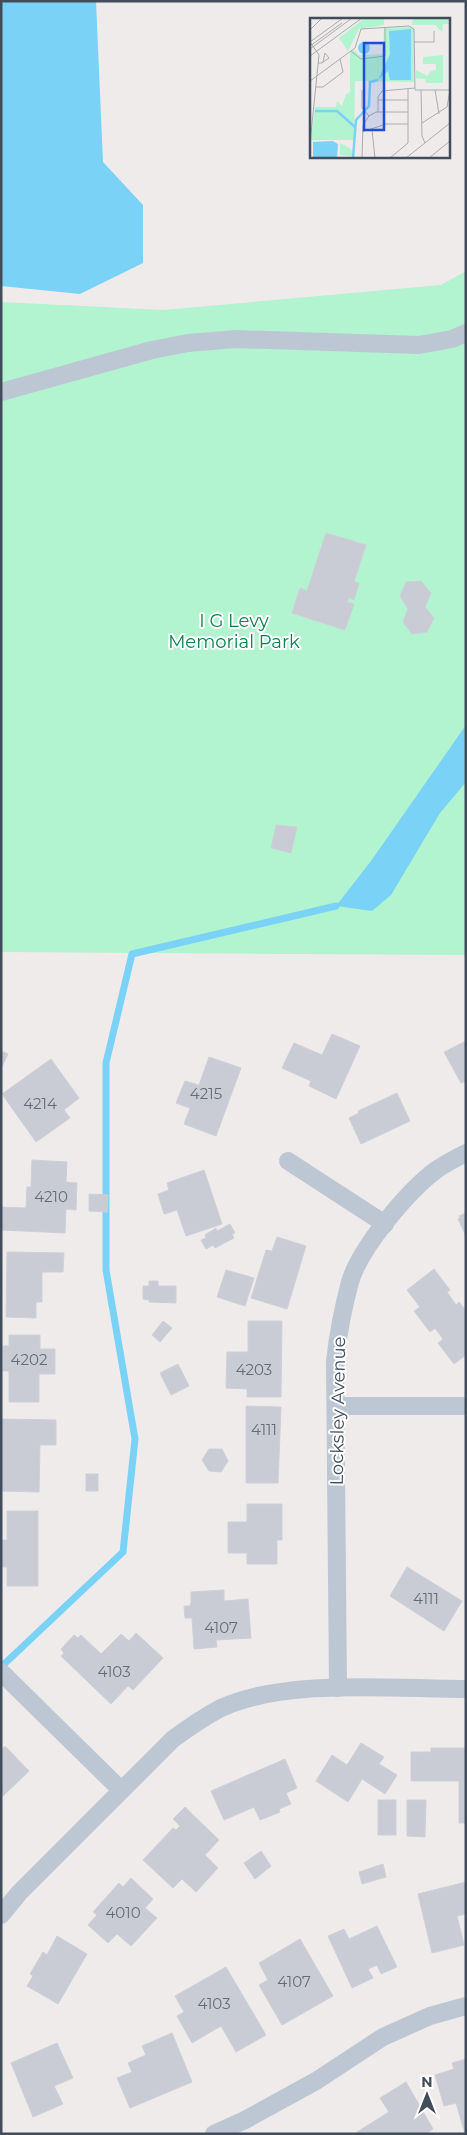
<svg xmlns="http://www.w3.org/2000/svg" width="467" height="2135" font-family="Montserrat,sans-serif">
  <rect width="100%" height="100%" fill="#efebeb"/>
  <polygon fill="#b2f3d0" points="466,271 466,955 1,952 1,302 163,310 441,285"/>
  <g fill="#7ad3f6">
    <polygon points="1,1 96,1 103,162 143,205 143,263 80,294 1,286"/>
    <polygon points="466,725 466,782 440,813 391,895 372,911 336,906 371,861"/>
  </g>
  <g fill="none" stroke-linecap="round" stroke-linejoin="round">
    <polyline stroke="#7ad3f6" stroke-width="7" points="1,1667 123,1552 135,1439 106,1270 106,1063 132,954 336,906"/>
  </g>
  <g fill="#c9ccd4" stroke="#ced0d8">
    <polygon points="326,533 366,545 354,582 359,583 354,600 349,598 347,602 354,604 345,630 292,613 300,588 307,591"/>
    <polygon points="421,581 431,593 425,607 434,618 427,632 412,634 403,622 408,609 400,596 406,582"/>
    <polygon points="276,825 297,827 291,853 271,848"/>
    <polygon points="332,1034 360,1046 336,1099 309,1086 311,1081 282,1068 294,1043 322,1055"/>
    <polygon points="466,1041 466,1081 461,1083 444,1052"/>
    <polygon points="1,1051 8,1054 1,1069"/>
    <polygon points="209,1057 241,1068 216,1136 184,1124 190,1108 176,1103 185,1081 199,1085"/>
    <polygon points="51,1059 79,1098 64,1110 70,1118 36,1142 2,1094"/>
    <polygon points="397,1093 410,1121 361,1144 349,1118 359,1113 358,1111"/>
    <polygon points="32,1160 67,1162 66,1182 77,1183 76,1210 66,1209 65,1233 1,1230 1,1207 26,1208 27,1187 31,1187"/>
    <polygon points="204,1170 222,1224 186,1236 177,1210 164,1214 158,1194 169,1190 167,1183"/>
    <polygon points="89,1194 108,1195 107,1212 89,1211"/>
    <polygon points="466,1213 466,1236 458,1219 460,1218 459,1216"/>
    <polygon points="230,1224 235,1233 232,1234 234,1238 215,1248 213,1245 206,1249 201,1240 206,1238 205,1235 216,1228 217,1231"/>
    <polygon points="277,1237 306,1246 287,1309 251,1298 266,1250 272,1251"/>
    <polygon points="7,1252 64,1253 63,1272 42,1272 42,1302 36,1302 36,1318 6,1317"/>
    <polygon points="434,1269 450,1290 447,1292 456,1305 459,1302 466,1311 466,1355 454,1364 438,1343 443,1339 435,1328 430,1332 414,1311 420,1307 407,1290"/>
    <polygon points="226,1270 254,1278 245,1306 217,1297"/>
    <polygon points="149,1281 158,1281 158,1286 176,1286 176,1303 149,1302 149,1300 143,1299 143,1286 149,1286"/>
    <polygon points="163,1321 172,1328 160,1342 152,1335"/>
    <polygon points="248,1321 282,1321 281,1397 247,1397 247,1389 226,1388 227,1352 248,1352"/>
    <polygon points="9,1335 40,1335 40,1349 55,1349 55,1374 39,1374 39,1402 9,1402 9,1371 3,1371 3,1346 9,1346"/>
    <polygon points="178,1364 189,1386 171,1395 160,1373"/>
    <polygon points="246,1406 281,1407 278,1483 246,1483"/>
    <polygon points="2,1419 56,1420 56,1445 40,1445 39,1492 1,1491"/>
    <polygon points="209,1449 222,1449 228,1461 221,1472 209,1471 202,1460"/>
    <rect x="86" y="1474" width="12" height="17"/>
    <polygon points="247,1504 282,1504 282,1540 277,1540 277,1564 247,1564 247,1553 228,1553 228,1522 247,1522"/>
    <polygon points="7,1511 38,1511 38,1586 7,1586 7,1567 1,1567 1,1540 7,1540"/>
    <polygon points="407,1567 462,1601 444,1631 390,1596"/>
    <polygon points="224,1590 224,1601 248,1599 251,1638 216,1640 217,1647 194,1649 192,1618 185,1618 184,1606 190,1606 191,1603 191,1592"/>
    <polygon points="136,1633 163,1658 133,1690 128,1686 111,1704 61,1656 64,1653 61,1649 74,1635 78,1638 81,1635 101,1654 121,1634 129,1641"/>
    <polygon points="361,1743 384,1757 379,1764 397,1775 385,1794 362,1779 348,1802 316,1781 332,1755 347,1765"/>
    <polygon points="5,1746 29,1771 1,1798 1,1750"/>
    <polygon points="431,1748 466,1748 466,1823 459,1823 459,1781 411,1781 411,1752 431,1752"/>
    <polygon points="285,1759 297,1788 286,1793 291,1804 279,1809 280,1812 260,1820 254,1807 224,1820 211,1791"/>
    <rect x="378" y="1800" width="18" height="35"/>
    <polygon points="407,1800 426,1800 425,1837 407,1836"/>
    <polygon points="185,1807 219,1840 205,1855 218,1868 196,1892 182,1879 173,1888 143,1860 173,1828 176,1830 180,1826 173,1819"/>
    <polygon points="261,1851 271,1866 255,1879 244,1863"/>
    <polygon points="383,1864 386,1877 362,1884 359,1872"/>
    <polygon points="131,1878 153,1899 145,1908 157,1918 131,1946 117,1934 108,1943 88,1925 97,1915 93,1912 119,1883 123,1887"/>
    <polygon points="466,1882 466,1914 457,1916 464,1945 432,1953 418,1894"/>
    <polygon points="377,1926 397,1967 381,1974 377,1965 368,1969 373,1978 352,1988 328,1936 344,1929 349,1939"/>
    <polygon points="57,1936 87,1954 58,2004 27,1986 33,1976 30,1974 43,1952 47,1955"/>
    <polygon points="300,1939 333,1996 282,2025 259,1985 268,1980 259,1963"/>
    <polygon points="226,1967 266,2035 236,2052 221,2026 192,2043 177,2016 184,2012 175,1996"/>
    <polygon points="172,2033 192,2082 130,2108 117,2078 132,2072 128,2063 146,2055 142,2046"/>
    <polygon points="57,2043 73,2078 54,2086 63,2104 33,2117 11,2063"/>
    <polygon points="466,2059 466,2134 465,2134 456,2103 444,2106 435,2075 454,2069 452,2063"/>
    <polygon points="406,2082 433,2129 426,2134 358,2134 357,2132 389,2112 380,2098"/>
  </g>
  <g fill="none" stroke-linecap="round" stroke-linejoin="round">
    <g stroke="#bcc7d3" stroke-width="18">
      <polyline points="1,392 152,350 188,343 236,339 419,345 452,339 466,333"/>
      <polyline points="288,1161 385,1224"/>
      <polyline points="336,1406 466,1406"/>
      <polyline points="1,1672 121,1790"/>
      <path d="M 338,1688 L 335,1361 C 338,1335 343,1308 350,1282 C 360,1248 407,1192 436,1170 C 445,1164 456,1158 466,1153"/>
      <path d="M 1,1915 L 19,1893 L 173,1739 C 188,1728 204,1717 221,1708 C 286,1678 394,1689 466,1689"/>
      <polyline points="214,2134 245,2120 316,2081 383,2037 430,2016 466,2006"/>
    </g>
  </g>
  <g text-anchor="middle" stroke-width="4" stroke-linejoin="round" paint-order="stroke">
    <g font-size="15" fill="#646d79">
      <text x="206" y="1099">4215</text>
      <text x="40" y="1109">4214</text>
      <text x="51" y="1202">4210</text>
      <text x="29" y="1365">4202</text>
      <text x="254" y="1375">4203</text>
      <text x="264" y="1435">4111</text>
      <text x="426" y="1604">4111</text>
      <text x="221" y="1633">4107</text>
      <text x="114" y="1677">4103</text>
      <text x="123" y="1918">4010</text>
      <text x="294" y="1987">4107</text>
      <text x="214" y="2009">4103</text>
    </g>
    <g font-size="18" fill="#0b8350" stroke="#fff">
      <text x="234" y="627">I G Levy<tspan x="234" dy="21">Memorial Park</tspan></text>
    </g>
    <g font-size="18" fill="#424d5b" stroke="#fff">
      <text transform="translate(338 1411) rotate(-89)" y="6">Locksley Avenue</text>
    </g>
  </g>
  <g transform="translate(310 18)">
    <rect width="140" height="140" fill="#efebeb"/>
    <path d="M 55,0 L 74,0 L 74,7 L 49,11 L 38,33 L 29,20 ZM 103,0 L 140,0 L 140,6 L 133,6 L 132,14 L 125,7 L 102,7 ZM 101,9 L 104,11 L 104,64 L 45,63 L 44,122 L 1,122 L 5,89 L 26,89 L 27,83 L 32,88 L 36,76 L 40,74 L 40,35 L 44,32 L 49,37 L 73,36 L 74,10 ZM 133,37 L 133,65 L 116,65 L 115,61 L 106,60 L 106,52 L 117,58 L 121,53 L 126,52 L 126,46 L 113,46 L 113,39 ZM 30,125 L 41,131 L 43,138 L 30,137 Z" fill="#b2f3d0"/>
    <path d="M 101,11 L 101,62 L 80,62 L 78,53 L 68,62 L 80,36 L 79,13 ZM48 30a6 6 0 1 1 12 0a6 6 0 1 1-12 0ZM 23,123 L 28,126 L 27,140 L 3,140 L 3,124 Z" fill="#7ad3f6"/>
    <path fill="none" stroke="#7ad3f6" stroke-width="2.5" d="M 5,93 L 27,93 L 45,109M 43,140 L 46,102 L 59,88 L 60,64 L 68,62"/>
    <path fill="none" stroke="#aaacb1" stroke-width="1" d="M 140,8 L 140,26M 0,12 L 12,0M 0,24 L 33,0M 0,24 L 9,37 L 0,125M 104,24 L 124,24 L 124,13M 0,28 L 32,5M 0,31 L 42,0M 41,33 L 51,41 L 75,38 L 75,9M 0,38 L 52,0M 8,45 L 12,45 L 13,44 L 19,40 L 15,35 L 13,44M 0,63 L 45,30 L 51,11 L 99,8 L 104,11 L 105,72 L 140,72M 6,69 L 13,69 L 33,54 L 30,41M 52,72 L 52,90 L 59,98M 111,72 L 112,118 L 115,125M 125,72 L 129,96M 68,82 L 98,82M 68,94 L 68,79 L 72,73 L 105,70M 112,105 L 137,89 L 140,72M 62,112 L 65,140M 52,114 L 76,106 L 98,106M 52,140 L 53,107 L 59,98 L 66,94 L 98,94M 80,140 L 98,125 L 98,71M 96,140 L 140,105M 119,140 L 140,123"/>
    <path fill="#1d4ed8" fill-opacity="0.15" stroke="#1d4ed8" stroke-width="2.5" d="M 54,25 L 74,25 L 74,112 L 54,112 Z"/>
    <rect width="140" height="140" fill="none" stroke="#424d5b" stroke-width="2.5"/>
  </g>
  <rect width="467" height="2135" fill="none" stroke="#424d5b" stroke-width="5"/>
  <g transform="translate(427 2095)" stroke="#ffffff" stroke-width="4" paint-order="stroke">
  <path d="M0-4L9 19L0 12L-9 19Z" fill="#424d5b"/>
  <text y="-8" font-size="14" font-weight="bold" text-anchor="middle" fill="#424d5b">N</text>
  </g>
</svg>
